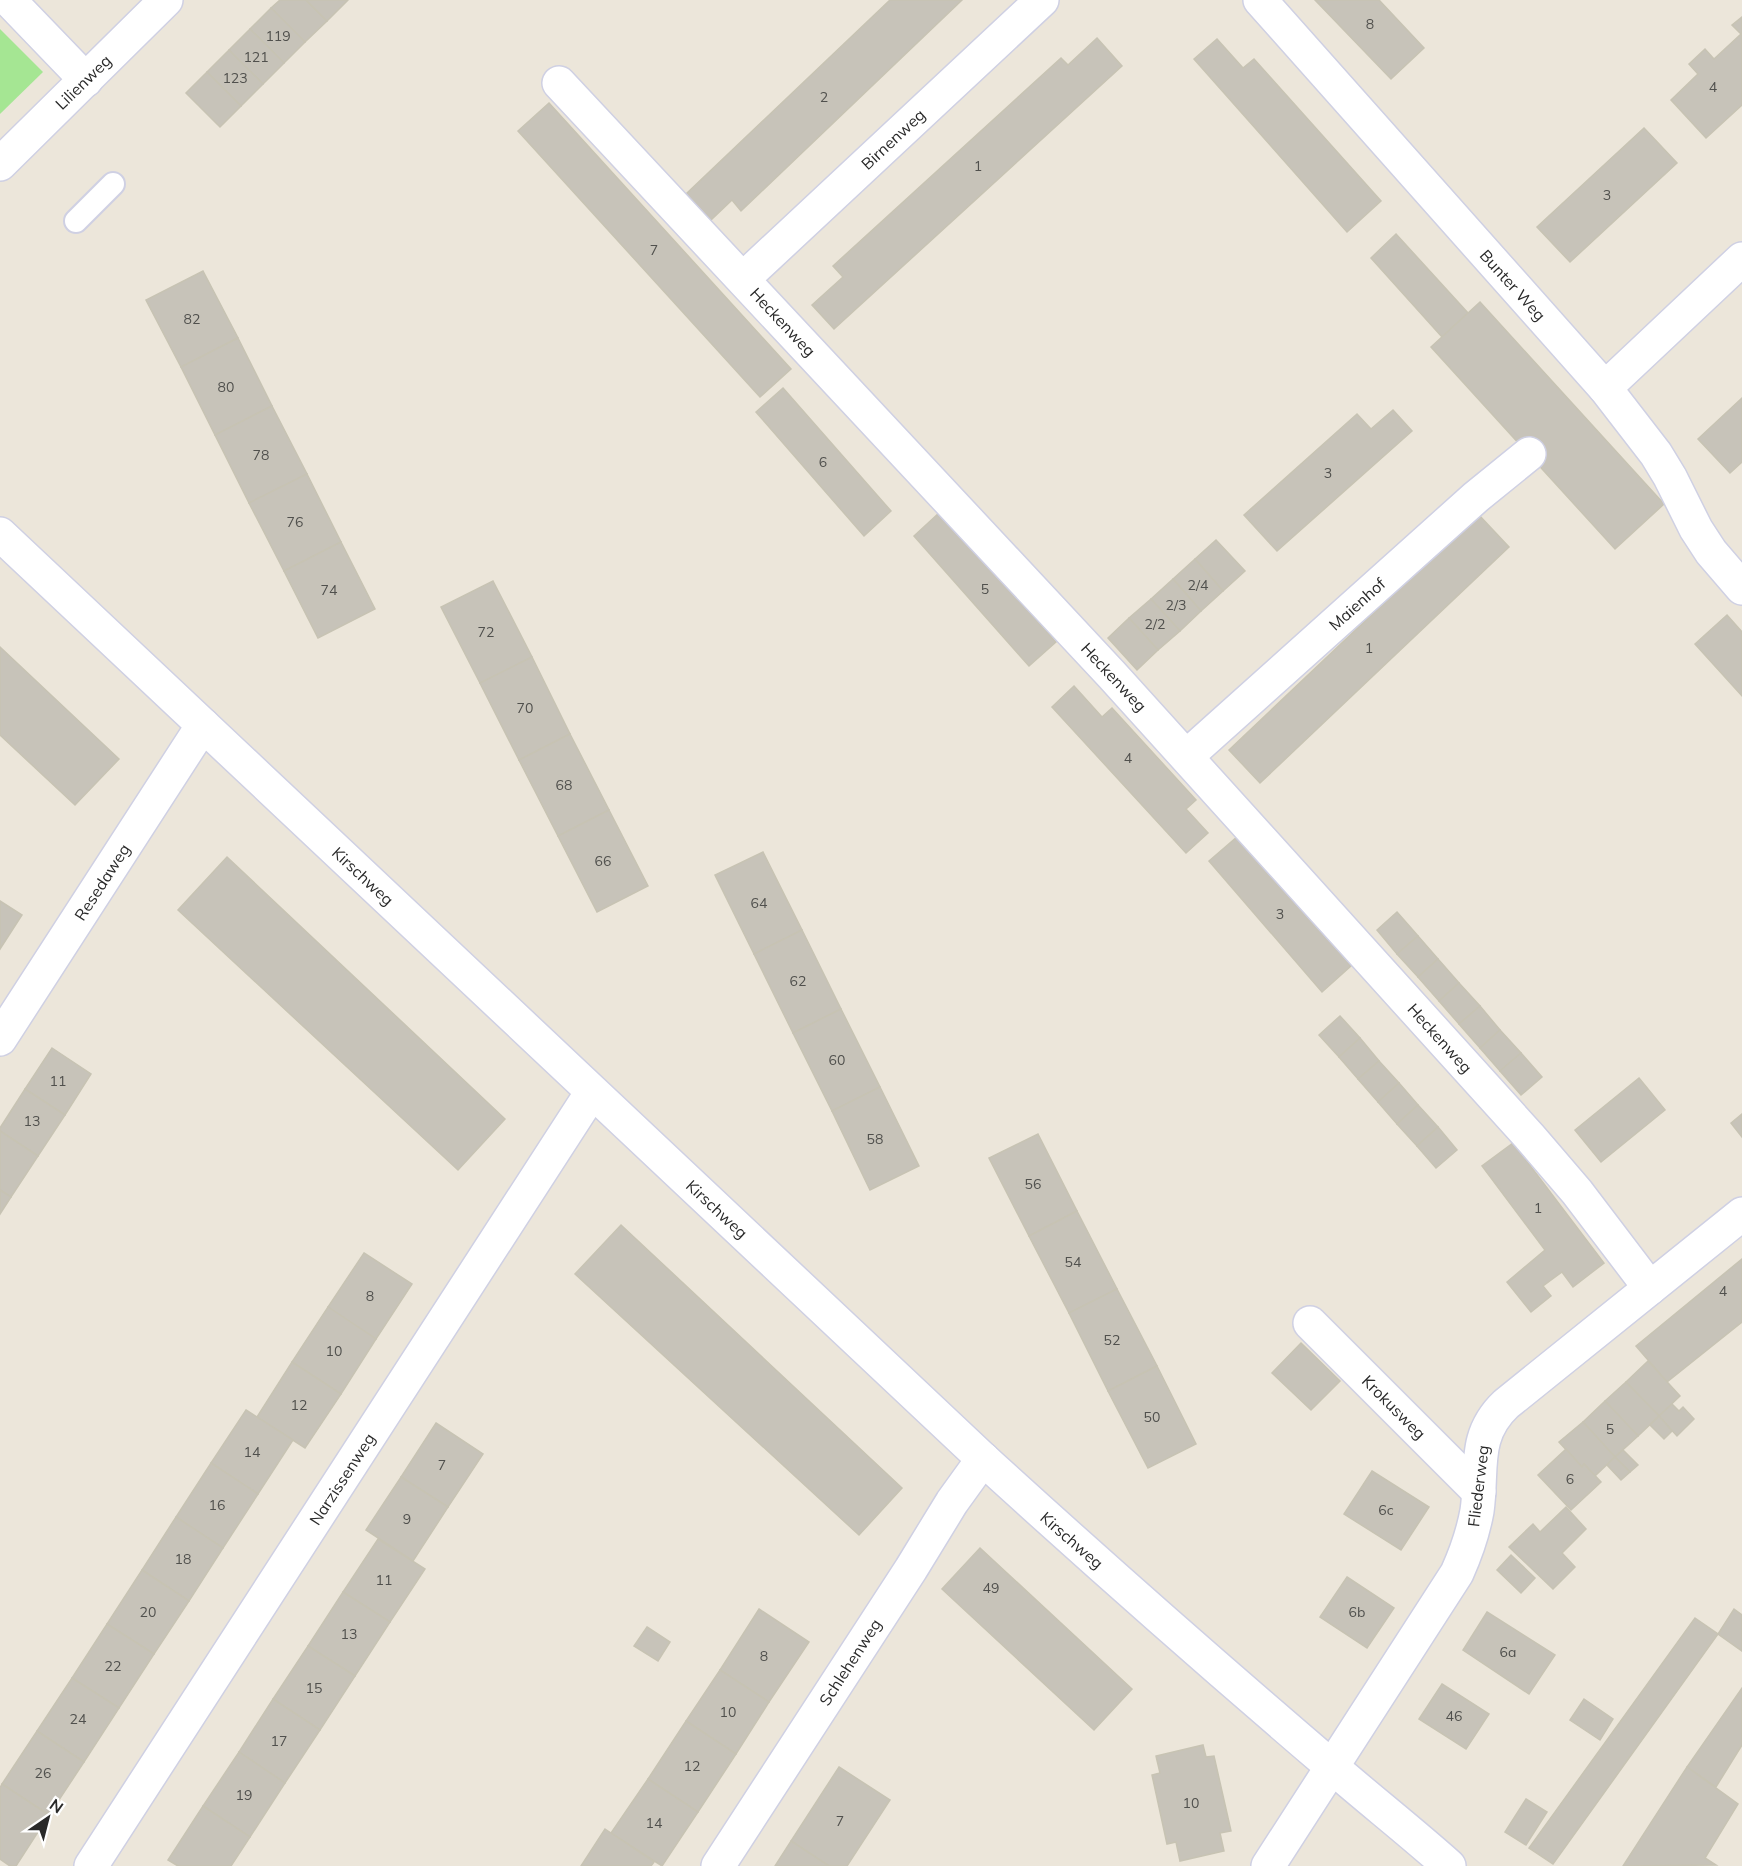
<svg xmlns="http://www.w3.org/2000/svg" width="1742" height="1866" font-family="Mulish,sans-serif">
  <rect width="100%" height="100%" fill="#ece6da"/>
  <polygon fill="#a5e693" points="0,29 43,72 0,114"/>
  <g fill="#c7c3b9" stroke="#c7c3b3" stroke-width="1.5">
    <polygon points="280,0 306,0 327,21 305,42 271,8"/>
    <polygon points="306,0 348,0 327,21"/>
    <polygon points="890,0 962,0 741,211 732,200 711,220 686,194"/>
    <polygon points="1315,0 1379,0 1424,48 1391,79"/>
    <polygon points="271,8 305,42 284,63 250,29"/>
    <polygon points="1742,17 1742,105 1706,138 1671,100 1698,74 1689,64 1705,49 1714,59 1741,34 1732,25"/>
    <polygon points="250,29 284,63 263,84 229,50"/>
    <polygon points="1097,38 1122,66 834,329 812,305 843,277 833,266 1061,58 1068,65"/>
    <polygon points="1217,39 1243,68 1254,59 1381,201 1347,232 1194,59"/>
    <polygon points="229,50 263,84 241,106 207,72"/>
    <polygon points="207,72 241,106 220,127 186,93"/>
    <polygon points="549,103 791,369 760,397 518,131"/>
    <polygon points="1644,128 1677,163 1570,262 1537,227"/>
    <polygon points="1396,234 1468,313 1442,337 1371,258"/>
    <polygon points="203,271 238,338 181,367 146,300"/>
    <polygon points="1480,302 1664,504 1615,549 1431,347"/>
    <polygon points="238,338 272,406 215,435 181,367"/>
    <polygon points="783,388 891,511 864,536 756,412"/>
    <polygon points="1742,398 1742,462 1730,473 1698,439"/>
    <polygon points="272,406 307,474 249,503 215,435"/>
    <polygon points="1393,410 1412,431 1277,551 1244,515 1357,414 1371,429"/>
    <polygon points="307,474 341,542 284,571 249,503"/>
    <polygon points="940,512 1056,642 1029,666 914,536"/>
    <polygon points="1478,514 1509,547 1260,783 1229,750"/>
    <polygon points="1216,540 1245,571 1223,591 1195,559"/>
    <polygon points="341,542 375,609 318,638 284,571"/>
    <polygon points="1195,559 1223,591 1201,611 1173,579"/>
    <polygon points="1173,579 1201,611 1180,631 1151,599"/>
    <polygon points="493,581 532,657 480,683 441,607"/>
    <polygon points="1151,599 1180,631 1158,650 1129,618"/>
    <polygon points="1727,615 1742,632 1742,696 1695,644"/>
    <polygon points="1129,618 1158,650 1137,670 1108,638"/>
    <polygon points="0,647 119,759 75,805 0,735"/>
    <polygon points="532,657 570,734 519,760 480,683"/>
    <polygon points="1074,686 1102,717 1112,708 1196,800 1186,809 1208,833 1186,853 1052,707"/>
    <polygon points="570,734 609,810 558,836 519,760"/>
    <polygon points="609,810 648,886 597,912 558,836"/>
    <polygon points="1238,836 1351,966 1322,992 1209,861"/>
    <polygon points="763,852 802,930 754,954 715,875"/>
    <polygon points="227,857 505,1119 458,1170 178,910"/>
    <polygon points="0,901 22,915 0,949"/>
    <polygon points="1397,912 1418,936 1397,954 1377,930"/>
    <polygon points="802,930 841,1009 793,1033 754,954"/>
    <polygon points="1418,936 1438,959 1418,977 1397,954"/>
    <polygon points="1438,959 1459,983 1439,1001 1418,977"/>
    <polygon points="1459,983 1480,1006 1459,1024 1439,1001"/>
    <polygon points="1480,1006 1500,1030 1480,1048 1459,1024"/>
    <polygon points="841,1009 880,1087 832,1111 793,1033"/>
    <polygon points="1340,1016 1360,1038 1339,1057 1319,1035"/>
    <polygon points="1500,1030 1521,1053 1500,1071 1480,1048"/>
    <polygon points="1360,1038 1379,1061 1358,1079 1339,1057"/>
    <polygon points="52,1048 91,1074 65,1115 25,1089"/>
    <polygon points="1521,1053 1542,1077 1521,1095 1500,1071"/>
    <polygon points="1379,1061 1399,1083 1378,1102 1358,1079"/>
    <polygon points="1639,1078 1665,1110 1601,1162 1575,1130"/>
    <polygon points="1399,1083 1418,1105 1397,1124 1378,1102"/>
    <polygon points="880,1087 919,1166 870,1190 832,1111"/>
    <polygon points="25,1089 65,1115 38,1156 0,1131 0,1128"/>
    <polygon points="1418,1105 1438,1127 1417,1146 1397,1124"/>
    <polygon points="1742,1114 1742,1137 1731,1123"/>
    <polygon points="1438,1127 1457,1150 1436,1168 1417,1146"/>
    <polygon points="0,1131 38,1156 11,1197 0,1190"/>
    <polygon points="1038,1134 1077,1211 1029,1236 989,1158"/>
    <polygon points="1513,1143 1604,1263 1573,1287 1562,1272 1543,1286 1551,1296 1531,1312 1507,1282 1545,1250 1482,1166"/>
    <polygon points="0,1190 11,1197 0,1214"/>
    <polygon points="1077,1211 1117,1289 1069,1313 1029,1236"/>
    <polygon points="621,1225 902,1488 859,1535 575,1274"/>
    <polygon points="364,1253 412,1284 376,1339 328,1307"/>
    <polygon points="1742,1259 1742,1322 1667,1382 1636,1346"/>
    <polygon points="1117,1289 1157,1366 1108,1391 1069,1313"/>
    <polygon points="328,1307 376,1339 341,1394 292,1362"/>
    <polygon points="1301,1343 1340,1381 1311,1410 1272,1373"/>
    <polygon points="1648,1361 1680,1396 1659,1416 1626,1382"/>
    <polygon points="292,1362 341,1394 305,1448 257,1417"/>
    <polygon points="1157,1366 1196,1444 1148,1468 1108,1391"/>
    <polygon points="1626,1382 1659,1416 1638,1436 1605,1401"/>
    <polygon points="1605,1401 1638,1436 1615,1457 1583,1422"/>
    <polygon points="1672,1404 1679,1411 1683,1407 1694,1419 1677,1436 1659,1416"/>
    <polygon points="246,1410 293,1440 258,1494 211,1463"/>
    <polygon points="1659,1416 1672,1431 1664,1439 1650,1425"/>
    <polygon points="1583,1422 1615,1457 1595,1476 1584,1464 1582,1467 1559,1442"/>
    <polygon points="436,1423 483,1454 448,1507 401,1477"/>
    <polygon points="1566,1449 1582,1467 1584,1464 1601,1482 1571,1510 1538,1475"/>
    <polygon points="1623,1450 1638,1465 1630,1472 1615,1457"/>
    <polygon points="1615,1457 1630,1472 1621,1480 1607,1465"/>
    <polygon points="211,1463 258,1494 223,1548 176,1517"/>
    <polygon points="1372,1471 1429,1507 1401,1550 1344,1514"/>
    <polygon points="401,1477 448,1507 413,1561 366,1530"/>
    <polygon points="1566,1507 1586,1529 1562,1553 1575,1567 1553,1589 1509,1547 1533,1524 1540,1532"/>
    <polygon points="176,1517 223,1548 189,1601 142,1570"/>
    <polygon points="378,1539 425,1569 390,1622 343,1592"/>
    <polygon points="980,1548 1132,1689 1094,1730 942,1589"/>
    <polygon points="1511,1555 1535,1578 1521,1593 1497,1570"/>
    <polygon points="142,1570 189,1601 154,1654 107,1624"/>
    <polygon points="1347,1577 1394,1608 1367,1648 1320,1617"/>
    <polygon points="343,1592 390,1622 355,1676 308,1646"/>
    <polygon points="759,1609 809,1642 769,1702 720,1670"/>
    <polygon points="1734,1609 1742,1615 1742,1651 1718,1634"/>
    <polygon points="1487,1612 1555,1655 1529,1694 1463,1650"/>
    <polygon points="1695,1618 1718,1634 1553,1864 1529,1848"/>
    <polygon points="107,1624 154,1654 119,1708 72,1678"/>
    <polygon points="647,1627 670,1642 658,1661 634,1646"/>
    <polygon points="308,1646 355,1676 320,1730 273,1699"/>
    <polygon points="720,1670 769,1702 736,1754 686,1721"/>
    <polygon points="72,1678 119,1708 84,1762 37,1731"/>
    <polygon points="1442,1684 1489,1714 1466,1749 1419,1719"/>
    <polygon points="1742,1688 1742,1745 1716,1787 1687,1767"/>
    <polygon points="273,1699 320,1730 285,1783 239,1752"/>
    <polygon points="1584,1699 1613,1719 1600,1740 1570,1720"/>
    <polygon points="686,1721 736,1754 698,1812 648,1779"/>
    <polygon points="37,1731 84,1762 49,1815 2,1784"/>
    <polygon points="1203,1745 1206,1757 1214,1756 1231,1831 1220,1833 1224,1851 1180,1861 1176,1842 1167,1844 1152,1775 1160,1773 1156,1756"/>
    <polygon points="239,1752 285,1783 250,1837 203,1806"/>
    <polygon points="839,1767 890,1800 847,1866 829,1866 791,1841"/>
    <polygon points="1687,1767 1738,1804 1705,1858 1716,1865 1623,1866"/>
    <polygon points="648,1779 698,1812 662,1866 611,1833"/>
    <polygon points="2,1784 49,1815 16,1866 10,1866 0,1859 0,1788"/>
    <polygon points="1526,1799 1547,1812 1526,1845 1505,1832"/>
    <polygon points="203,1806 250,1837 231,1866 178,1866 168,1860"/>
    <polygon points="605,1829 654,1862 651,1866 581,1866"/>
    <polygon points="791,1841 829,1866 775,1866"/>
  </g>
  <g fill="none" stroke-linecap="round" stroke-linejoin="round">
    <defs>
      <polyline id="lane" points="76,221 113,184"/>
      <g id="street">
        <polyline points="9,0 86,80"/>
        <polyline points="1260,0 1605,388 1656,454 1670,477 1696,529 1711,552 1742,588"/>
        <polyline points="559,83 1112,675 1529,1136 1577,1192 1650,1288"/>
        <polyline points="0,164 166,0"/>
        <polyline points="743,279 1042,0"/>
        <polyline points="1605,388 1742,259"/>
        <polyline points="1187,756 1476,497 1529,454"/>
        <polyline points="0,1039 203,725"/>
        <polyline points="1310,1323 1479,1492"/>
        <polyline points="91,1866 592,1092"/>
        <polyline points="718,1866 911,1569 952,1502 983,1459"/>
        <path d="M 1268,1866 L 1457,1573 C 1466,1553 1473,1533 1477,1511 C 1483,1470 1472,1436 1506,1404 L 1742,1214"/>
      </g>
      <path id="secondary" d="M 0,534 L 983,1459 C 1097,1563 1214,1666 1331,1766 C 1370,1800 1411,1832 1449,1866"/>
    </defs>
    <use href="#lane" stroke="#cfd0e3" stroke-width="26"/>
    <use href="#street" stroke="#cfd0e3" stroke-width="36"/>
    <use href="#secondary" stroke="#cfd0e3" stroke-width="36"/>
    <use href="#lane" stroke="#fff" stroke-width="22"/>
    <use href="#street" stroke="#fff" stroke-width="33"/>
    <use href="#secondary" stroke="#fff" stroke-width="33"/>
  </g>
  <g text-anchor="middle" stroke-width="4.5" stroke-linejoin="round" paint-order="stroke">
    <g font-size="14" fill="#50504d">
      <text x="1370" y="29">8</text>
      <text x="278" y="41">119</text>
      <text x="256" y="62">121</text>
      <text x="235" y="83">123</text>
      <text x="1713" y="92">4</text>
      <text x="824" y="102">2</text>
      <text x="978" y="171">1</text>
      <text x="1607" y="200">3</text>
      <text x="654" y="255">7</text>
      <text x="192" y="324">82</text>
      <text x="226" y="392">80</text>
      <text x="261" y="460">78</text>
      <text x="823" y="467">6</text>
      <text x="1328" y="478">3</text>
      <text x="295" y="527">76</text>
      <text x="1198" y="590">2/4</text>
      <text x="985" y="594">5</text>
      <text x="329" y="595">74</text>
      <text x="1176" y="610">2/3</text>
      <text x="1155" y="629">2/2</text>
      <text x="486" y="637">72</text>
      <text x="1369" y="653">1</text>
      <text x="525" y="713">70</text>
      <text x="1128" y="763">4</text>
      <text x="564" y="790">68</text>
      <text x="603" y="866">66</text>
      <text x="759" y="908">64</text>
      <text x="1280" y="919">3</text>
      <text x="798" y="986">62</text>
      <text x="837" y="1065">60</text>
      <text x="58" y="1086">11</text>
      <text x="32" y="1126">13</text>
      <text x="875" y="1144">58</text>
      <text x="1033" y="1189">56</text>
      <text x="1538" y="1213">1</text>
      <text x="1073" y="1267">54</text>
      <text x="1723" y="1296">4</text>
      <text x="370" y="1301">8</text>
      <text x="1112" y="1345">52</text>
      <text x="334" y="1356">10</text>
      <text x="299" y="1410">12</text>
      <text x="1152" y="1422">50</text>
      <text x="1610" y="1434">5</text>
      <text x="252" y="1457">14</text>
      <text x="442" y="1470">7</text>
      <text x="1570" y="1484">6</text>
      <text x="217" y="1510">16</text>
      <text x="1386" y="1515">6c</text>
      <text x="407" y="1524">9</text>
      <text x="183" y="1564">18</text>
      <text x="384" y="1585">11</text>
      <text x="991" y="1593">49</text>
      <text x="148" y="1617">20</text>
      <text x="1357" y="1617">6b</text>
      <text x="349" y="1639">13</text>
      <text x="1508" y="1657">6a</text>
      <text x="764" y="1661">8</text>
      <text x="113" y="1671">22</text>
      <text x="314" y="1693">15</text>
      <text x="728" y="1717">10</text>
      <text x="1454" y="1721">46</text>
      <text x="78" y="1724">24</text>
      <text x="279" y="1746">17</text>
      <text x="692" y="1771">12</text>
      <text x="43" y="1778">26</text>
      <text x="244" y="1800">19</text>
      <text x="1191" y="1808">10</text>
      <text x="840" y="1826">7</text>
      <text x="654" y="1828">14</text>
    </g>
    <g font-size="16" fill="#292929" stroke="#fff">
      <text transform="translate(83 82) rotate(-44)" y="6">Lilienweg</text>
      <text transform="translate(893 139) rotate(-43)" y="6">Birnenweg</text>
      <text transform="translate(1513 285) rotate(48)" y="6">Bunter Weg</text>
      <text transform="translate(783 322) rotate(47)" y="6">Heckenweg</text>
      <text transform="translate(1357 604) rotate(-42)" y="6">Maienhof</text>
      <text transform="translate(1114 677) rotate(47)" y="6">Heckenweg</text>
      <text transform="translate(363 876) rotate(43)" y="6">Kirschweg</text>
      <text transform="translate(102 882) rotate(-57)" y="6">Resedaweg</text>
      <text transform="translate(1440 1038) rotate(48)" y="6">Heckenweg</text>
      <text transform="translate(717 1209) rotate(43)" y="6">Kirschweg</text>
      <text transform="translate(1394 1407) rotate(45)" y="6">Krokusweg</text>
      <text transform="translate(342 1479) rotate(-57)" y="6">Narzissenweg</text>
      <text transform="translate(1478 1486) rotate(-83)" y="6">Fliederweg</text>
      <text transform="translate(1072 1540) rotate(41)" y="6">Kirschweg</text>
      <text transform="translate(850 1662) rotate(-57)" y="6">Schlehenweg</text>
    </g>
  </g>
  <g transform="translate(48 1818) rotate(35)" stroke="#ffffff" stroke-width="4.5" paint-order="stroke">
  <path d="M0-4.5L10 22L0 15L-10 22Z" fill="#292929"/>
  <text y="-9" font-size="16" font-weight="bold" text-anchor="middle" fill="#292929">N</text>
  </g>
</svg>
